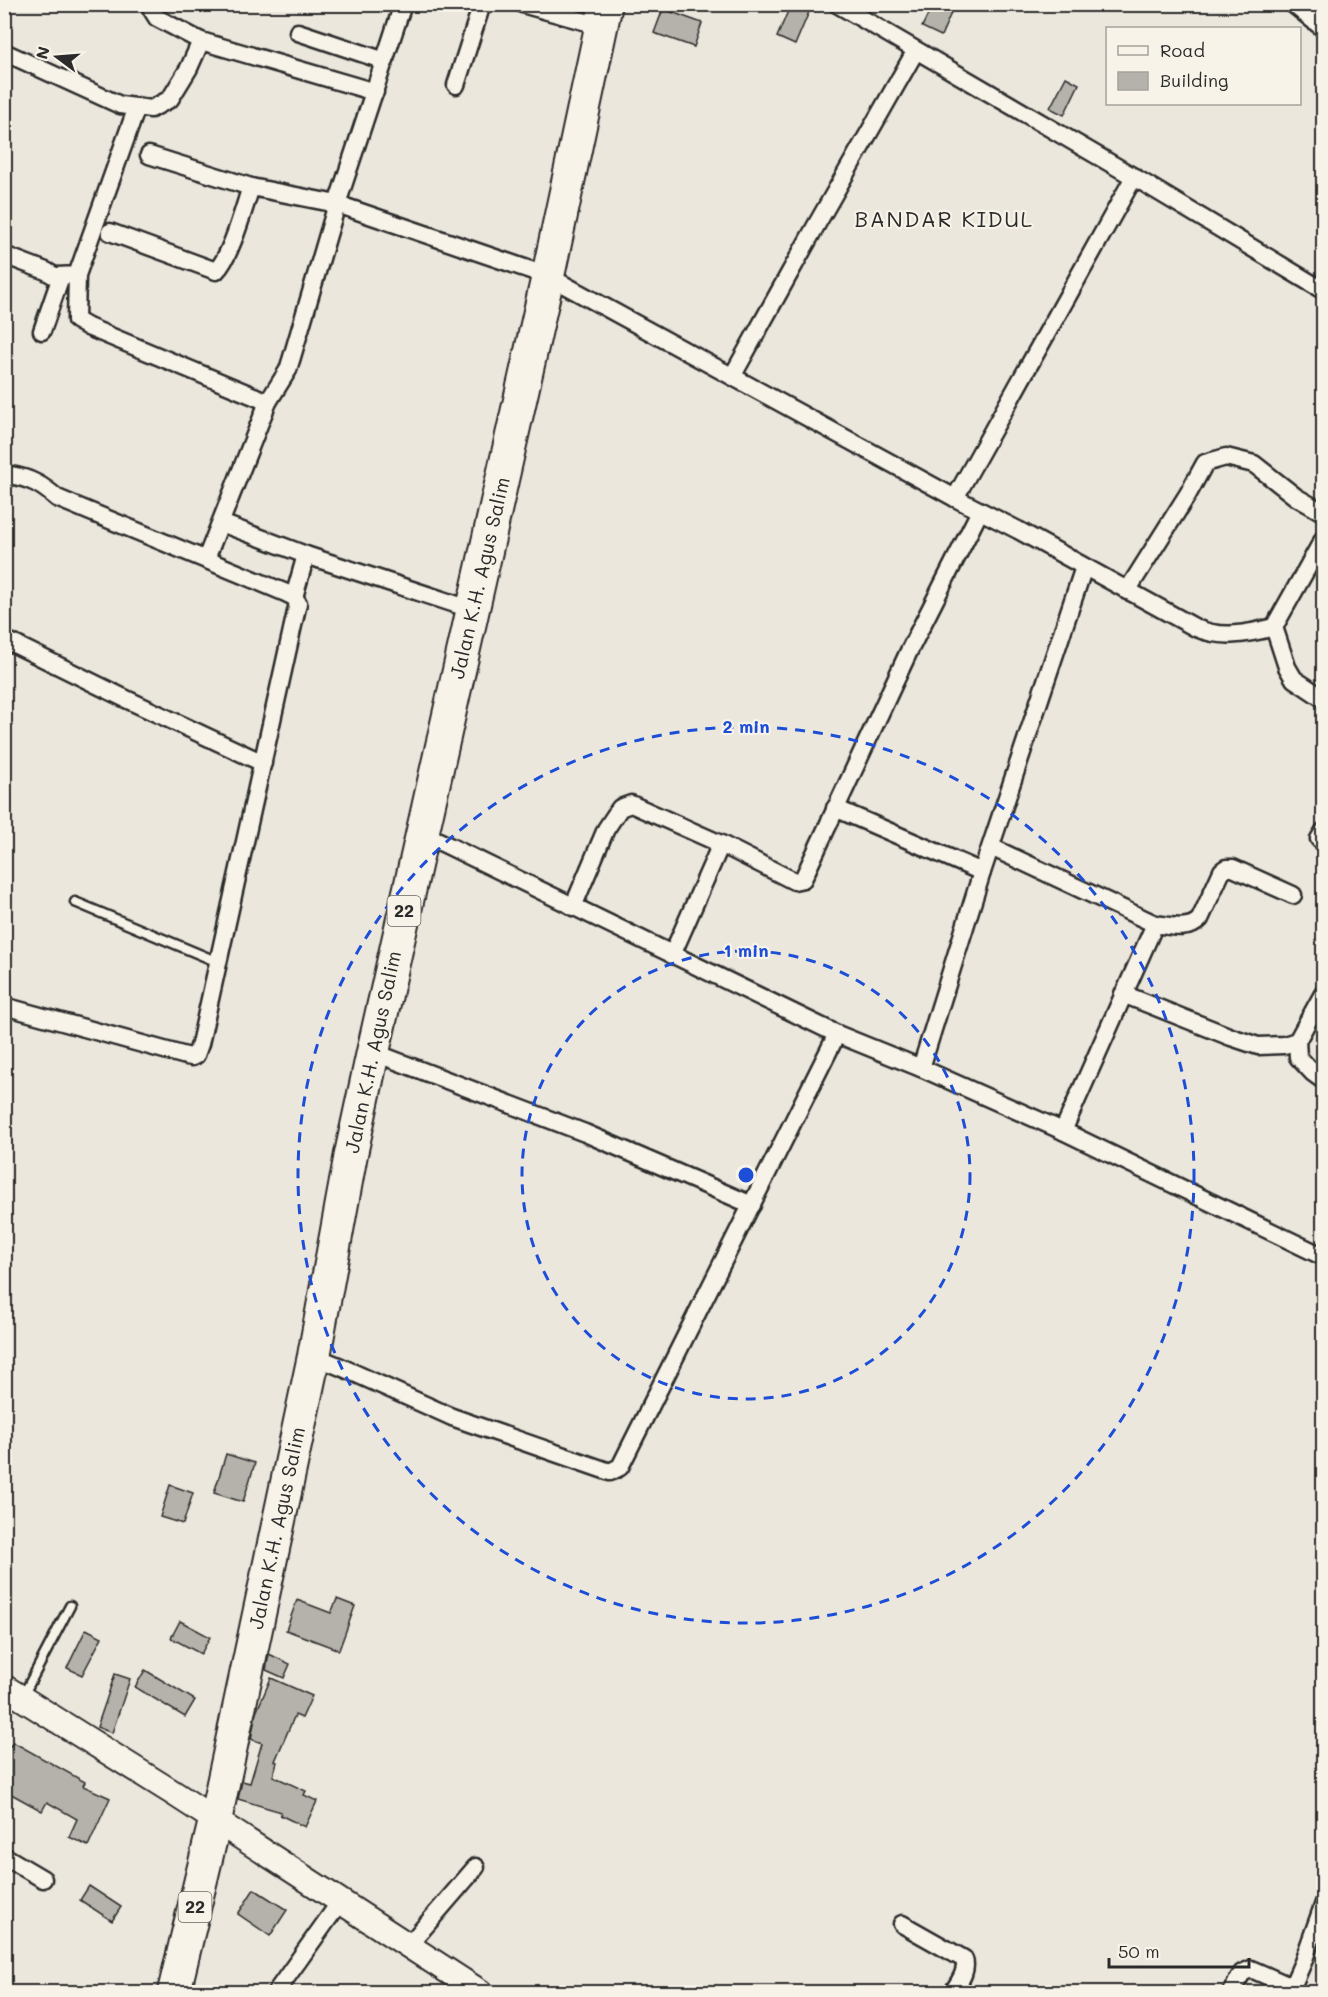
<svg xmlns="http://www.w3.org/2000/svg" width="1328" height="1997" font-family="Mali,sans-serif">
  <rect width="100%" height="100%" fill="#ebe7dd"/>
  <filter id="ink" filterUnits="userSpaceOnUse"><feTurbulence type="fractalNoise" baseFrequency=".0167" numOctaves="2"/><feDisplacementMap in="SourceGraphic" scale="12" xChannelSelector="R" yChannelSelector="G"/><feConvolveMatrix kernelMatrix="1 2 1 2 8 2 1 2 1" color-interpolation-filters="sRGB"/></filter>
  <g filter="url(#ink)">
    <g fill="#b5b2ab" stroke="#2b2b2b" stroke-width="1.5">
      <polygon points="791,4 809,12 795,45 777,37"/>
      <polygon points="933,4 955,4 941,36 922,27"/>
      <polygon points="663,9 702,23 694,47 654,33"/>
      <polygon points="1066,77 1079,84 1064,115 1050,108"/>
      <polygon points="226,1454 255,1463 243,1502 214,1493"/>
      <polygon points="170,1485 193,1493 183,1524 160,1517"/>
      <polygon points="337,1599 355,1606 339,1650 286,1630 297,1600 331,1613"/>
      <polygon points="180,1621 210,1637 201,1654 171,1638"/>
      <polygon points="86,1629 102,1637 82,1675 67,1668"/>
      <polygon points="269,1654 290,1664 284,1678 266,1670"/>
      <polygon points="145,1670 195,1700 185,1717 135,1687"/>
      <polygon points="115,1674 130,1679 112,1733 97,1727"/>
      <polygon points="271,1678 312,1696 302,1718 295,1715 275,1761 277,1762 273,1776 306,1791 304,1795 317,1801 305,1827 280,1815 281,1812 238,1799 242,1781 250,1783 262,1743 251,1739 256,1713"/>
      <polygon points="4,1742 11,1746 13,1742 85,1782 83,1786 110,1798 88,1846 69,1837 77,1819 47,1802 42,1811 4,1790"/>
      <polygon points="89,1886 121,1907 112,1921 80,1900"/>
      <polygon points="254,1889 287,1910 270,1936 238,1914"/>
    </g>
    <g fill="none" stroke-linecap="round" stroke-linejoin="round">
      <defs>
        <g id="lane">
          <polyline points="75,902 218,962"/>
          <polyline points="23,1696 70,1606"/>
        </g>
        <g id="street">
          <polyline points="155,4 152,10 157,18 201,41 375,92"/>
          <polyline points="522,4 601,26"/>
          <polyline points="837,4 1134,177 1324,291"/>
          <polyline points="1293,4 1324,29"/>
          <polyline points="298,32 385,61"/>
          <polyline points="4,52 120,105 151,109 170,99 189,68 201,41"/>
          <polyline points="456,85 482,4"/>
          <path d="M 149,155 L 251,187 L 337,204 L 548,276 L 955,498 L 1018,530 L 1196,628 C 1221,639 1248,634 1274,627 L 1287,667 L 1294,679 L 1324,699"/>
          <path d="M 110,232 L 216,271 C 231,257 244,207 251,187"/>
          <polyline points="4,255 46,271 58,278 59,282 42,331"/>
          <polyline points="77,275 76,320 88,327 268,402"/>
          <polyline points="57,276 77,275 137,107"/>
          <polyline points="733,375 818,222 915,52"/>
          <path d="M 4,482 L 10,475 C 30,478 42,485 57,498 L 286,593 L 294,597 L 298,603 L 200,1044 L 196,1055 L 192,1057 L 186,1056 L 4,1006"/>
          <polyline points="955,498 1134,177"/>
          <polyline points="221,523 306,555"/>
          <polyline points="206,559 268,402 288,370 292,357 337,204 403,4"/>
          <polyline points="1127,591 1188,494 1205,463 1226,457 1254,464 1296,497 1324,513"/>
          <polyline points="294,597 306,555 473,610"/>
          <polyline points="1274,627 1324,538"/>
          <polyline points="4,639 126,699 263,763"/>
          <polyline points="835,808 982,872"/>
          <polyline points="422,833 837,1034 921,1068 1063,1131 1324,1257"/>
          <polyline points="1319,839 1324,831"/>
          <polyline points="991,847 1155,924 1063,1131"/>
          <polyline points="573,907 606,829 620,808 631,804 721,844 794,881 803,879 909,651 980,511"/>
          <path d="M 1155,924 C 1169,926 1190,931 1200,919 L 1222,871 L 1226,868 L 1233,868 L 1293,895"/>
          <polyline points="672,955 721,844"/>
          <polyline points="1123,994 1231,1037 1258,1046 1284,1045 1297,1041 1324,992"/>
          <polyline points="1297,1041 1298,1057 1313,1073 1324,1081"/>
          <polyline points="373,1052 585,1133 752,1205"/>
          <polyline points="921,1068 982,872 1084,567"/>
          <polyline points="314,1356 341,1367 452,1417 610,1472 620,1467 837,1034"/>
          <polyline points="4,1856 43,1879"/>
          <path d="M 902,1924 L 964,1959 C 968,1971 959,1982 953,1992"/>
          <polyline points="408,1946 476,1867"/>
          <polyline points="276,1992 340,1902"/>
          <polyline points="1231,1992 1242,1973 1251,1969 1292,1987 1303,1962 1324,1903"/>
        </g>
        <polyline id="secondary" points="4,1687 175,1794 480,1992"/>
        <polyline id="highway" points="174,1992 215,1821 314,1356 351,1154 373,1052 548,276 606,4"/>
      </defs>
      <use href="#lane" stroke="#2b2b2b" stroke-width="13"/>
      <use href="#street" stroke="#2b2b2b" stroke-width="21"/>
      <use href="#secondary" stroke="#2b2b2b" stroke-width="28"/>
      <use href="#highway" stroke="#2b2b2b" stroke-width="36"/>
      <use href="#lane" stroke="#f7f3e8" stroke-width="8"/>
      <use href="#street" stroke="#f7f3e8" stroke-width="16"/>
      <use href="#secondary" stroke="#f7f3e8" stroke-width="24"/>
      <use href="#highway" stroke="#f7f3e8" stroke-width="32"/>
    </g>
  </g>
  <g fill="none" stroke="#1d4ed8" stroke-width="3" stroke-dasharray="10 8">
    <circle cx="746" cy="1175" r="224"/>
    <circle cx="746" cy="1175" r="448"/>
  </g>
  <g text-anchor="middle" stroke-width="4.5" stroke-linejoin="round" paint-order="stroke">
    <g fill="#f7f3e8" stroke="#686764" stroke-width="1.5">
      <rect x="387.5" y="896" width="33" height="30" rx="4.5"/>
      <rect x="178.5" y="1892" width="33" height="30" rx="4.5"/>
    </g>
    <g font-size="18" font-weight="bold" fill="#2b2b2b">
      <text x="404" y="917">22</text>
      <text x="195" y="1913">22</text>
    </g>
    <g font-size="20" fill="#2b2b2b" stroke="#f7f3e8">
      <text transform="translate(480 578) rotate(-77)" y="7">Jalan K.H. Agus Salim</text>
      <text transform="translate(373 1052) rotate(-78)" y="7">Jalan K.H. Agus Salim</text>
      <text transform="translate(277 1528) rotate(-78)" y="7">Jalan K.H. Agus Salim</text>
    </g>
    <g font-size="22" letter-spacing="1.5" fill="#2b2b2b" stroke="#f7f3e8">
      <text x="944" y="227">BANDAR KIDUL</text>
    </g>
  </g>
  <circle cx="746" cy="1175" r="9" fill="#1d4ed8" stroke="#f7f3e8" stroke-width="3"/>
  <g font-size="18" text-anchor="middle" font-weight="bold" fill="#1d4ed8" stroke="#f7f3e8" stroke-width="4.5" stroke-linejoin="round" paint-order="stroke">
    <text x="746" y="733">2 min</text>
    <text x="746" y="957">1 min</text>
  </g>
  <rect width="1328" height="1997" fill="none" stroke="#f7f3e8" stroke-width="24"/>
  <rect x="12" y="12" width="1304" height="1973" fill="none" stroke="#2b2b2b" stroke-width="2" filter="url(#ink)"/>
  <rect x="1106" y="27" width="195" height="78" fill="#f7f3e8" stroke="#a5a39c" stroke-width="1.5"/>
  <rect x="1118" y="46" width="30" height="9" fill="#f7f3e8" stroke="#a5a39c" stroke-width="1.5"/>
  <text x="1160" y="57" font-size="18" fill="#2b2b2b">Road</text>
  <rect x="1118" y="72" width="30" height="18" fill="#b5b2ab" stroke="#a5a39c" stroke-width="1.5"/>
  <text x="1160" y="87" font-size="18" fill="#2b2b2b">Building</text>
  <g transform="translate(57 57) rotate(286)" stroke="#f7f3e8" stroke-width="4.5" paint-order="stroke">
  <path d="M0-4.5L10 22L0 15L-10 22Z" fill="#2b2b2b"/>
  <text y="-9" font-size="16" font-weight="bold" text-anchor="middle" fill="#2b2b2b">N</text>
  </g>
  <path d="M1109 1958v9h140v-9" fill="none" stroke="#2b2b2b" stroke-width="3"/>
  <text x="1118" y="1958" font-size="18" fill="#2b2b2b" stroke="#f7f3e8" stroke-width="4.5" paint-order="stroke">50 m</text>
</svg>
